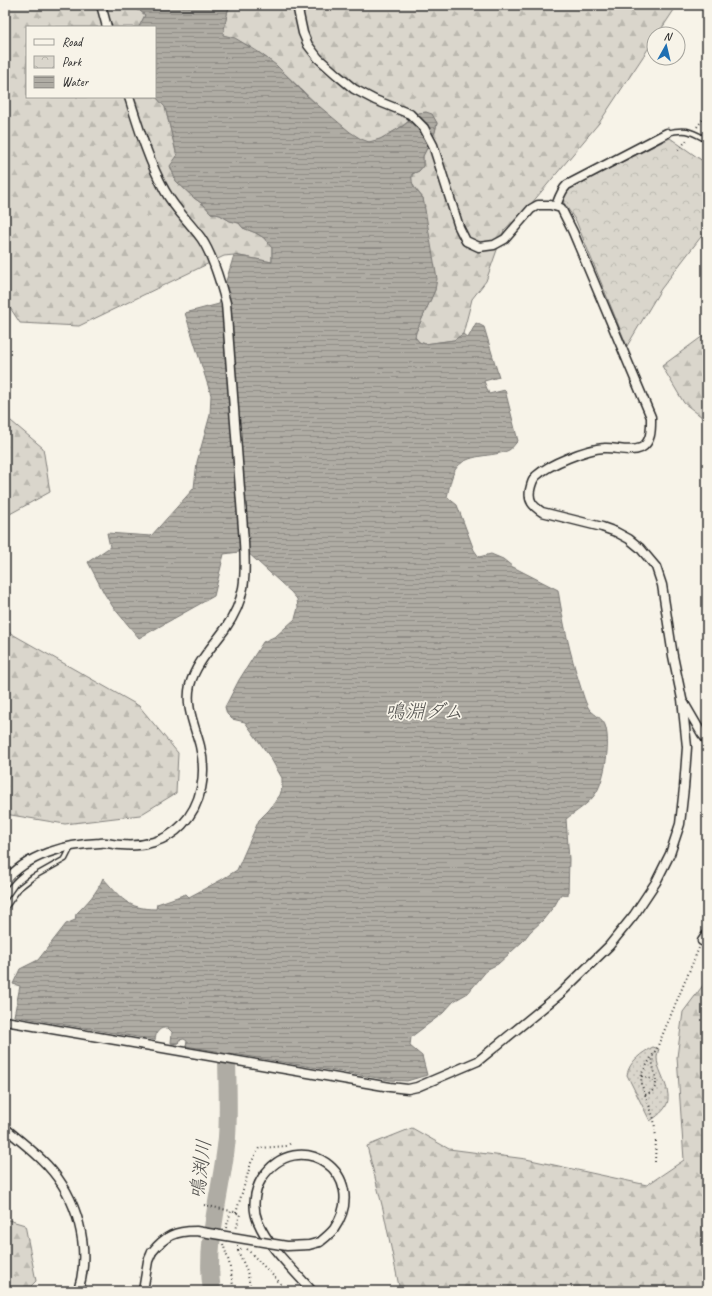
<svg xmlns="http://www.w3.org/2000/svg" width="712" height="1296" font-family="Caveat,'Klee One',sans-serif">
  <defs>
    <pattern id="grass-dots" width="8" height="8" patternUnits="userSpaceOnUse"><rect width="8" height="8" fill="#dad6cc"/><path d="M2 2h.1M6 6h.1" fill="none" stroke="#bbb8af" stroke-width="1.8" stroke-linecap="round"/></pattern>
    <pattern id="forest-firs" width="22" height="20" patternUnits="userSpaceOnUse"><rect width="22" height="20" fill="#dad6cc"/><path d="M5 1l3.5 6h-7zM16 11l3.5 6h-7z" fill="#bbb8af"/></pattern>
    <pattern id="park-crowns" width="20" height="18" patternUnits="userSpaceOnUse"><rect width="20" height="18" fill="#dad6cc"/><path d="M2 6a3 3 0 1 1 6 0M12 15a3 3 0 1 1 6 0" fill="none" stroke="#bbb8af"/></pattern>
    <pattern id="water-rules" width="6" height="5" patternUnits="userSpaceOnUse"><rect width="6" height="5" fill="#afaca4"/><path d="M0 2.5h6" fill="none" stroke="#8f8c86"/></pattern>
  </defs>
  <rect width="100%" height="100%" fill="#f7f3e8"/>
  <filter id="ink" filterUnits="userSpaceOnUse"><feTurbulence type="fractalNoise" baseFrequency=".025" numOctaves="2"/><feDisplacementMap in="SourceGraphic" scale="8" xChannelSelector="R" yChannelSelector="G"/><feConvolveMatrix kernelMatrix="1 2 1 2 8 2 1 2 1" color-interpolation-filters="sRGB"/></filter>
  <g filter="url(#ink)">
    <path fill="url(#grass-dots)" stroke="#82807c" d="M 653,1047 L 659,1049 C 658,1052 657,1055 657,1058 C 657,1063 659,1068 661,1073 C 671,1097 673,1106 650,1121 L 627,1075 C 629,1062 642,1052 653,1047 Z"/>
    <g fill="url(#forest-firs)" stroke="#82807c">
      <polygon points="5,5 136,5 137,10 139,10 145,15 139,27 27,27 27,97 155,97 155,94 156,97 165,107 177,156 176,181 194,198 204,205 211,213 220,215 230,221 239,223 243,228 256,233 264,238 272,248 272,262 234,255 224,256 79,326 20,323 5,300"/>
      <path d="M 232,5 L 672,5 L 674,10 L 658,34 L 654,34 L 654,40 L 599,123 L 526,210 L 504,230 L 486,281 L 472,299 L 463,334 L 454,340 L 425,344 L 419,342 L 415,337 L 416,332 L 435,290 L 423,198 L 411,183 L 412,174 L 419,171 L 423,166 L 423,156 L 435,132 L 437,123 L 432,115 L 419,113 C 409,121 383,142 369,142 C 350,142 292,78 275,65 C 260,52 242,40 222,35 L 228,10 Z"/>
      <polygon points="707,333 707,421 684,403 662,366"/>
      <polygon points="5,416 43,448 50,492 8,515 5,523"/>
      <polygon points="5,630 139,706 178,753 176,793 140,815 65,824 5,814"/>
      <polygon points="707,980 707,1291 400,1291 383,1209 367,1146 412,1128 449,1149 526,1159 647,1185 684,1160 677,1057 683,1012"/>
      <polygon points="5,1219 25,1225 36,1281 26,1291 5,1291"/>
    </g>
    <polygon fill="url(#park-crowns)" stroke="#82807c" points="670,138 707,164 707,229 661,289 627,346 576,221 562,200 566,191 576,185"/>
    <path fill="url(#water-rules)" stroke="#7a7874" d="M 136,5 L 232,5 L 228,10 L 223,35 L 235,38 L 261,54 L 276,65 L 307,96 L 350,132 L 361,139 L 369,142 L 380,139 L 403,126 L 419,113 L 426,112 L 432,114 L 437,123 L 435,132 L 423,156 L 423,166 L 419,171 L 412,174 C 411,186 415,189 423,198 L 437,279 L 435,290 L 416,332 L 415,337 L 419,342 L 425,344 L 454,340 L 463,334 L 468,338 L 476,323 L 484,327 L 499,377 L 484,381 L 489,394 L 505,390 L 518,441 C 515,443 513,448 509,450 C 493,458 466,452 455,470 C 451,477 449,489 447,497 L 457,505 L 474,550 L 479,557 L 491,554 L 503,559 L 513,567 L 558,590 C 563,622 570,654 580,685 C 582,691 586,706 590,710 C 596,716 602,718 605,725 C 611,741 605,779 596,793 C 589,804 575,812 566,819 L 569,859 L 568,895 L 561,894 L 555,905 L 543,920 L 530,932 L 523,941 L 498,964 L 488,969 L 468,993 L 454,1001 L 443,1013 L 411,1037 L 410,1046 L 422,1056 L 427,1075 L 407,1081 L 390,1080 L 186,1046 L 187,1041 L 184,1039 L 179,1040 L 178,1044 L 171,1043 L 172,1032 L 168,1028 C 159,1027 156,1032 155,1040 L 14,1016 L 20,986 L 13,984 L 20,969 L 38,960 L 66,924 L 75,920 L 76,914 C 87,903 97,893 103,878 C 121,898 127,909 156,909 L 157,904 L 186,894 L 189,897 L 221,880 L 237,870 L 259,820 L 269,810 L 280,795 L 282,788 L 282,778 L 270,757 L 245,722 L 232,719 L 227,714 L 225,707 L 239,680 L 263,642 L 276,636 L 295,619 L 298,608 L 297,599 L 291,592 L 246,551 L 224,554 L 214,596 L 139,638 L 113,607 L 104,593 L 88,562 L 110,547 L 107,533 L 151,536 L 194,488 L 197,462 L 210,415 L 211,395 L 185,313 L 219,304 L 234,255 L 272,262 L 272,248 L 264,238 L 256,233 L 243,228 L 239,223 L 230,221 L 220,215 L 211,213 L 204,205 L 194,198 L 176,181 L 170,166 L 177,156 L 165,107 L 156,97 L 155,94 L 155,27 L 139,27 L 145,15 L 139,10 L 137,10 Z"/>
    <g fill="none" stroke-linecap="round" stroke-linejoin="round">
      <path stroke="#afaca4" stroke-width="18" d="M 212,1291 C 204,1242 223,1186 227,1137 C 229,1109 227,1080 227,1052"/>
      <defs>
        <g id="service">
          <path d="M 667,133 C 686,128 690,131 707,140"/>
          <polyline points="5,908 19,888 33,877 65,859 71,847"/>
        </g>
        <g id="minor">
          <polyline points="101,5 107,27"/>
          <path d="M 556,206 C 559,198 561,191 567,185 L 667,133"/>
          <polyline points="684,703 702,734 707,740"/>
          <path d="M 5,882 C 26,855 66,844 100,843 C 107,842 114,845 121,845 C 142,847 166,842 182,825 C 202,804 207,774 200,746 C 195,726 185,707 190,685 C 196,663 213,646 225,629 C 246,599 246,577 244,542 L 226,303 C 221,284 212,254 201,238 C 189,222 175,209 165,191 C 149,162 139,129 129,97"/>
          <polyline points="702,941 707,934"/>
          <path d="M 5,1021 L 390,1087 L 408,1089 L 417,1087 L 478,1061 L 560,994 L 609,946 L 634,915 L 656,882 L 670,854 L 680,824 L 684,788 L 687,747 L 682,699 L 673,656 L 662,585 L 656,567 L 640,548 L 629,539 L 616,532 L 602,527 L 542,512 C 533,506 528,501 530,490 C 531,485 533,479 536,476 C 549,464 587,449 604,448 C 615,447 630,453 641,448 C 652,442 651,428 651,417 L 573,232 L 561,208 L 550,205 L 538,205 L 531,209 L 505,239 L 494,245 L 479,247 L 466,241 L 459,227 L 433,145 L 424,128 L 410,114 L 375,100 L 354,89 L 337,75 L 318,58 L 308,45 L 303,33 L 297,5"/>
          <path d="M 5,1128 C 19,1140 34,1151 47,1165 C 77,1197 92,1248 78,1291"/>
          <polyline points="143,1291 148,1261 152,1252"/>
          <path d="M 312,1291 C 294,1270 269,1248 258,1222 C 252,1208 254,1191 262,1178 C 298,1124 372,1174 334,1229 C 330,1234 325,1238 320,1242"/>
        </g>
      </defs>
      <use href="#service" stroke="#2b2b2b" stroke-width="7"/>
      <use href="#minor" stroke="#2b2b2b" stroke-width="11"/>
      <g stroke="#2b2b2b" stroke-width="2" stroke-dasharray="1 3" stroke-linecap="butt">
        <polyline points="697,127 707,114"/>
        <polyline points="678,150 688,139"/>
        <polyline points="642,1076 651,1079 655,1084"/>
        <path d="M 645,1095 C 666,1087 650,1071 653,1056"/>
        <polyline points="655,1162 656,1138 654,1119 641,1083 642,1073 657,1048 699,948"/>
        <polyline points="5,1173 7,1180 5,1182"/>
        <polyline points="204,1205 231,1211"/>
        <polyline points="236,1213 251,1163 259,1148 287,1146 292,1142"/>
        <polyline points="226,1228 231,1211 240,1214 236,1230"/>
        <polyline points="223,1244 229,1262 234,1291"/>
        <polyline points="238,1246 238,1251 242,1248"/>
        <polyline points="247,1249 288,1291"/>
        <polyline points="238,1251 247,1271 251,1291"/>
      </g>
      <use href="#service" stroke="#f7f3e8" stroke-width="4"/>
      <use href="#minor" stroke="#f7f3e8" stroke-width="8"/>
      <defs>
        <path id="minor-bridge" d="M 152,1252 C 165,1236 175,1231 196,1231 L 287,1246 L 309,1245 L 320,1242"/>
      </defs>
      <use href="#minor-bridge" stroke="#2b2b2b" stroke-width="11" stroke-linecap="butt"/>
      <use href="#minor-bridge" stroke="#f7f3e8" stroke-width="8"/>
    </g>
  </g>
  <g text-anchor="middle" stroke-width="3.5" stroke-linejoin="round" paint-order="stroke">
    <g font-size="20" font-style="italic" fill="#53524f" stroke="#f7f3e8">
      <text x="424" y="718">鳴淵ダム</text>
      <text transform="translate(200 1169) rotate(-83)" y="7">鳴渕川</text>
    </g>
  </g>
  <rect width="712" height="1296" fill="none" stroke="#f7f3e8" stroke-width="20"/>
  <rect x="10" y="10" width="692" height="1276" fill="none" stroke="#2b2b2b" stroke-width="1.5" filter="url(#ink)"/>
  <rect x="26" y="26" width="130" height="72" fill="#f7f3e8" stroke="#a5a39c"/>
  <rect x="34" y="39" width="20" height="6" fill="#f7f3e8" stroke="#a5a39c"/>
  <text x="62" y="46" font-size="12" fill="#2b2b2b">Road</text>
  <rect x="34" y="56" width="20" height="12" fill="url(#park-crowns)" stroke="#a5a39c"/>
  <text x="62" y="66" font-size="12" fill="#2b2b2b">Park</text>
  <rect x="34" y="76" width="20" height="12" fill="url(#water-rules)" stroke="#a5a39c"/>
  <text x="62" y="86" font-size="12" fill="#2b2b2b">Water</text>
  <g transform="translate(666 46) rotate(8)"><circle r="19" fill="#f7f3e8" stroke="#a5a39c"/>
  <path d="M0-3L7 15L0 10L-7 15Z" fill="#1f6fb2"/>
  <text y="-6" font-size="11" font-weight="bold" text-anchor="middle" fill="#2b2b2b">N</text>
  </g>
</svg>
